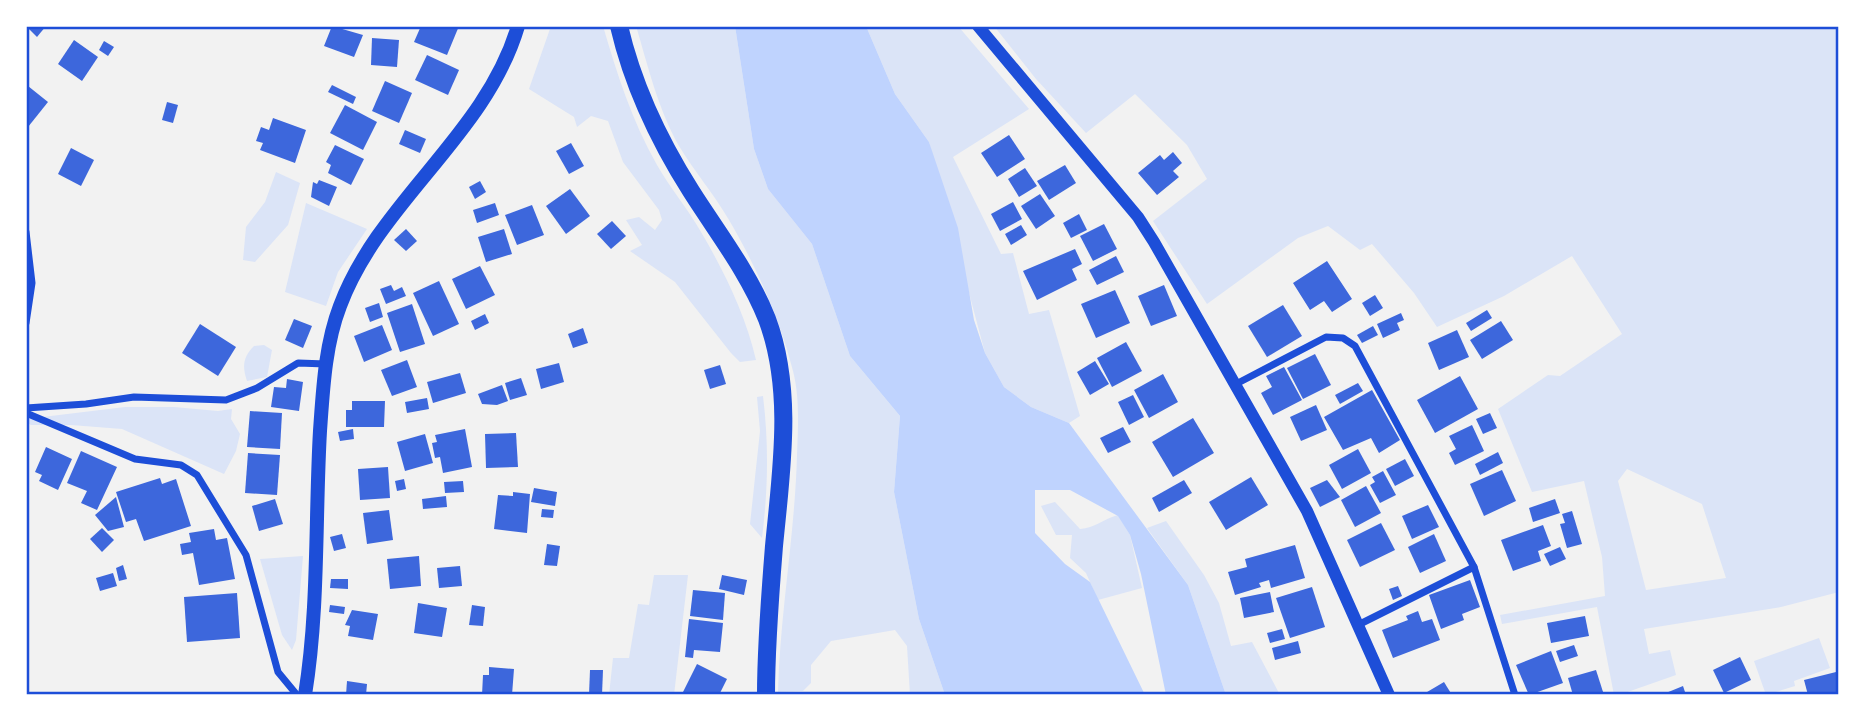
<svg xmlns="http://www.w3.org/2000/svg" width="1865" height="721" font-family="Manrope,sans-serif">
  <rect width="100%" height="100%" fill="#f2f2f2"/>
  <g fill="#dbe4f7" fill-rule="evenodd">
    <path d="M 551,26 L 603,26 C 617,74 632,121 657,165 C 670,188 688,209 701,232 C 724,271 746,316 756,360 L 740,362 L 731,353 L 675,282 L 630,251 L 642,245 L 626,220 L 639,217 L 655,230 L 662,220 L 659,210 L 623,162 L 608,121 L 591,116 L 577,127 L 574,117 L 529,89 Z"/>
    <path d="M 636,26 L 735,26 L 754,149 L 768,189 L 812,244 L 850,356 L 900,416 L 894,492 L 919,619 L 945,695 L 910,695 L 907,646 L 895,630 L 831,641 L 811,665 L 811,683 L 803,691 L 778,692 C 780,613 795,534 797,455 C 798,428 800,398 793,371 C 780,319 756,266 729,220 C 714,194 694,171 679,146 C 658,109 648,66 636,26 Z"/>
    <polygon points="866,26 958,26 1029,109 953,157 1001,254 1013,253 1029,314 1049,310 1080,416 1069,423 1031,407 1004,387 985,353 929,142 895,94"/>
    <path d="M 994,26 L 1839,26 L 1839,592 L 1781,607 L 1644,629 L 1649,654 L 1670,650 L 1676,675 L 1619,695 L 1614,695 L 1597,607 L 1502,624 L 1500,615 L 1605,596 L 1602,557 L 1584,481 L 1532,492 L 1498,409 L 1548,375 L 1560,376 L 1622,334 L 1572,256 L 1504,296 L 1437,327 L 1414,293 L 1372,244 L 1360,250 L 1328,226 L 1298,238 L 1207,304 L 1153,221 L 1207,179 L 1187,145 L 1135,94 L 1086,133 L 1036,79 ZM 1627,469 L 1702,504 L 1726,578 L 1646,590 L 1618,481 Z"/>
    <polygon points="276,172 300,183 288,225 255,262 243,260 246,227 265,202"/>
    <polygon points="306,203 367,229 338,272 326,306 285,292"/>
    <path d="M 264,345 L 272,350 L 267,377 L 247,381 C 242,366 243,357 254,346 Z"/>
    <path d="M 763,396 C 769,445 768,490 762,538 L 750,524 L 760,431 L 757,397 Z"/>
    <polygon points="125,407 174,407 218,411 232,409 231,419 240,434 236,451 224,474 122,429 71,425 31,425 26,422 26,419"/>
    <path d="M 1055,502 L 1080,529 C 1095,528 1103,519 1118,515 L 1130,535 L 1142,588 L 1098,600 L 1086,573 L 1070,558 L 1072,535 L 1056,535 L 1041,506 Z"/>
    <polygon points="1166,521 1204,575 1219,603 1231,646 1252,642 1280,695 1226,695 1188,585 1147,528"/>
    <polygon points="303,556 296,640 292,650 282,635 260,559"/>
    <polygon points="654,575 688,575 674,695 609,695 613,658 629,658 638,604 649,605"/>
    <polygon points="1819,638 1830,668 1794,681 1795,686 1766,695 1754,661"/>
  </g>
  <polygon fill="#bfd3fe" points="735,26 866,26 895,94 929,142 958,228 974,320 985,353 1004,387 1031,407 1069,423 1188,585 1226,695 1166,695 1141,574 1130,535 1118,516 1070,490 1035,490 1035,533 1065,564 1090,582 1145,695 945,695 919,619 894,492 900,416 850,356 812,244 768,189 754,149"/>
  <g fill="#3d67dc">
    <polygon points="26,26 46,26 37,37"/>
    <polygon points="332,26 363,35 354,57 324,46"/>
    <polygon points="421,26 459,26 447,55 414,42"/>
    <polygon points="372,38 399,40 397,67 371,65"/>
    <polygon points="74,40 98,57 82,81 58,64"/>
    <polygon points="104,41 114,47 108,56 99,50"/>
    <polygon points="427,55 459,70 448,95 415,80"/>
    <polygon points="385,81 412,93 399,123 372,111"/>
    <polygon points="332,85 356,97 353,104 328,92"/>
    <polygon points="28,86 48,102 28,127 26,125"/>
    <polygon points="167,102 178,105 173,123 162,120"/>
    <polygon points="345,105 377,122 363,150 330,133"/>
    <polygon points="273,118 306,130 295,163 260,150 263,143 256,141 261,127 269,130"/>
    <polygon points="405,130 426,139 420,153 399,144"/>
    <polygon points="1009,135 1025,159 997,177 981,153"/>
    <polygon points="571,143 584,166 569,174 556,151"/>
    <polygon points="335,145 364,159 351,185 328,173 331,165 326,162"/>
    <polygon points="71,148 94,160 81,186 58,174"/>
    <polygon points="1173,152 1182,163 1173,171 1179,177 1157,195 1138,173 1160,155 1164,160"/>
    <polygon points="1065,165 1076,183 1049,200 1037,181"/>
    <polygon points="1025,168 1037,186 1019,197 1008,179"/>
    <polygon points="319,180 337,187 329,206 311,197 313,182 317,184"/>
    <polygon points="480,181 486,192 475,199 469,187"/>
    <polygon points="570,189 590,216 566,234 546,206"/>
    <polygon points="1040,194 1055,216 1036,229 1021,206"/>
    <polygon points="1013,202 1022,219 1000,231 991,214"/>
    <polygon points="495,203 499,215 477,223 473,210"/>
    <polygon points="532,205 544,235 517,245 505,215"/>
    <polygon points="1079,214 1087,230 1071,238 1063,223"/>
    <polygon points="612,221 626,236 611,249 597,234"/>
    <polygon points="1104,224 1117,249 1093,261 1080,236"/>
    <polygon points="1021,225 1027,235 1011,245 1005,234"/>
    <polygon points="406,229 417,241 406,251 394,240"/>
    <polygon points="504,229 512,254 486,262 478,237"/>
    <polygon points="1075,249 1082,264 1072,269 1077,280 1037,300 1023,271"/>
    <polygon points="1116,256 1124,272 1097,285 1089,270"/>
    <polygon points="1327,261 1352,299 1332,312 1324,301 1310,310 1293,283"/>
    <polygon points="480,266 495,295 466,309 452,279"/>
    <polygon points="439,281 459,324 433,336 413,293"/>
    <polygon points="391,285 394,291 402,287 406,296 386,304 380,289"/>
    <polygon points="1164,285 1177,316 1151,326 1138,296"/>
    <polygon points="1115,290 1130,323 1096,338 1081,304"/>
    <polygon points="1375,295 1383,308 1370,316 1362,303"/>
    <polygon points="379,303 383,317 370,322 365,308"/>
    <polygon points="412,304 425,344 400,352 387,313"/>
    <polygon points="1283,305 1302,336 1267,357 1248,326"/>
    <polygon points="1487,310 1492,318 1471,331 1466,323"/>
    <polygon points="1401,313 1404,320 1397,323 1400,330 1383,338 1377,324"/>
    <polygon points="485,314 489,323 475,330 471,321"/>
    <polygon points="294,319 312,326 303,348 285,340"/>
    <polygon points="1501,321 1513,340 1482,359 1470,340"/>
    <polygon points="200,324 236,347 218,376 182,353"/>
    <polygon points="382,325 392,350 364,362 354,336"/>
    <polygon points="1373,326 1378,335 1362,343 1357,335"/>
    <polygon points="583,328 588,343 573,348 568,334"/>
    <polygon points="1457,330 1469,357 1439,370 1428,343"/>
    <polygon points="1126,342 1142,371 1112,387 1097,358"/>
    <polygon points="1315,354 1331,385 1303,399 1287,368"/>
    <polygon points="407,360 417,387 392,396 381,370"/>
    <polygon points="1095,361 1109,384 1090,395 1077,372"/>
    <polygon points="559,363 564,382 541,389 536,369"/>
    <polygon points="720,365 726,384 710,389 704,370"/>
    <polygon points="1284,367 1302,400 1273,415 1261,393 1272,387 1266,376"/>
    <polygon points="460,373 466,393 433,403 427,382"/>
    <polygon points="1163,374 1178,402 1149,418 1134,390"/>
    <polygon points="1460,376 1478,409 1435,433 1417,400"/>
    <polygon points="521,378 527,395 510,400 505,383"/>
    <polygon points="287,379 303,382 299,411 271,407 274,387 286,388"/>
    <polygon points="1358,383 1363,391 1340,404 1335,395"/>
    <polygon points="502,385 508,401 497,405 482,404 478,394"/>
    <polygon points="1372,390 1400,440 1379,453 1371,438 1343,450 1324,417"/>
    <polygon points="1133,395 1144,417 1129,425 1118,402"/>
    <polygon points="427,398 429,409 407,413 405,402"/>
    <polygon points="352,401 385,401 384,427 346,427 346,410 352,410"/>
    <polygon points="1316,405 1327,430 1301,441 1290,417"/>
    <polygon points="250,411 282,413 280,449 247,447"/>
    <polygon points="1490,413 1497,428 1483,434 1476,419"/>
    <polygon points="1193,418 1214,453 1173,477 1152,442"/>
    <polygon points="1472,425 1484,451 1455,465 1449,453 1456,449 1449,436"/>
    <polygon points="1123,427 1131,442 1108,453 1100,438"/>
    <polygon points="353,429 354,439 340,441 338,432"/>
    <polygon points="465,429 472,467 443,473 440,457 435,458 432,443 437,442 435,435"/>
    <polygon points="516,433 518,467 486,468 485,434"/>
    <polygon points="425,434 433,463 405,471 397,442"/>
    <polygon points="46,447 72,459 58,490 39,481 42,475 35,472"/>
    <polygon points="1358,449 1371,473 1342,489 1329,465"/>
    <polygon points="81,451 117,467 97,510 81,503 87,491 67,483"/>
    <polygon points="1498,452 1503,463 1480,475 1475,464"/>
    <polygon points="248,453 280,455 277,495 245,493"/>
    <polygon points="1405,459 1414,476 1395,486 1386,469"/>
    <polygon points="388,467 390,498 360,500 358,469"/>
    <polygon points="1502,470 1516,501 1484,516 1470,484"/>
    <polygon points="1383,471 1396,495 1380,503 1370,485 1375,482 1372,477"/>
    <polygon points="1251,477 1268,505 1226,530 1209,502"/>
    <polygon points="160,478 162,484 176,479 191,526 144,541 136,519 126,522 116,492"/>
    <polygon points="404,479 406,489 397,491 395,481"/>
    <polygon points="1184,480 1192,493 1159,512 1152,498"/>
    <polygon points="1327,480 1340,497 1320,507 1310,488"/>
    <polygon points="463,481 464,492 445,493 444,482"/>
    <polygon points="1366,486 1381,513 1355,527 1341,500"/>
    <polygon points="534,488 557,492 555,506 531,502"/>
    <polygon points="513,492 530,494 527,533 494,529 498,495 513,496"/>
    <polygon points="446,496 447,507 423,509 422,499"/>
    <polygon points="116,497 124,527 108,531 95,515"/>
    <polygon points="275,499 283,524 259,531 252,506"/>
    <polygon points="1555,499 1560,513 1533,522 1529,508"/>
    <polygon points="1428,505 1439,527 1412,539 1402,516"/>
    <polygon points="542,509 554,510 553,518 541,517"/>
    <polygon points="389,510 393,540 367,544 363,513"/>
    <polygon points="1572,511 1582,544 1567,548 1560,524 1565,523 1562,514"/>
    <polygon points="1381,523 1395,550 1360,567 1347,540"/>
    <polygon points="1543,525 1551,546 1538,551 1541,561 1513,571 1501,540"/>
    <polygon points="102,528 114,540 102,552 90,539"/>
    <polygon points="214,529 216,540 227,538 235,579 199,585 193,553 182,555 180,544 191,542 189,533"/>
    <polygon points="342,534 346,548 334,551 330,537"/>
    <polygon points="1434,534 1446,561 1420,573 1408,547"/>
    <polygon points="547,544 560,546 557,566 544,565"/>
    <polygon points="1295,545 1305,578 1271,588 1269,580 1259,583 1261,587 1235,595 1228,572 1247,567 1245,559"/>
    <polygon points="1560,547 1566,559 1550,566 1544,554"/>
    <polygon points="419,556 421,586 390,589 387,559"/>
    <polygon points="123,565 127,579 119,581 116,568"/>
    <polygon points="460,566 462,586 439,588 437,568"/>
    <polygon points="113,573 117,586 100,591 96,578"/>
    <polygon points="722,575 747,580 744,595 719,589"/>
    <polygon points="331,579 348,579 348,589 330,588"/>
    <polygon points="1470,580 1480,607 1462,614 1464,620 1441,629 1429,595"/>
    <polygon points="1398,586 1402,596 1393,600 1389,589"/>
    <polygon points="1312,587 1325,627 1290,638 1276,598"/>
    <polygon points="693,590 725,593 723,620 690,616"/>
    <polygon points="1270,592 1274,612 1244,618 1240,598"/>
    <polygon points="237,593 240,638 187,642 184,597"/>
    <polygon points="418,603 447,608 442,637 414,633"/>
    <polygon points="330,605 345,607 344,614 329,612"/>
    <polygon points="472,605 485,607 483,626 469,625"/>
    <polygon points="352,610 378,614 373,640 348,636 350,626 345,625"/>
    <polygon points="1418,611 1422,622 1432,619 1440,640 1393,658 1382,630 1408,620 1406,616"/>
    <polygon points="1585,616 1589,636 1551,643 1547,623"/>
    <polygon points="689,619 723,623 720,652 694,650 693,658 685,657"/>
    <polygon points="1282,629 1285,639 1270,643 1267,633"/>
    <polygon points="1298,641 1301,653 1275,660 1272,648"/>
    <polygon points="1574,645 1578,656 1560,662 1556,651"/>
    <polygon points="1551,651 1563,683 1529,695 1516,665"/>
    <polygon points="1740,657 1751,680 1724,693 1713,670"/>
    <polygon points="697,664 727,679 719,695 682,694"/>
    <polygon points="489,667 514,669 512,695 482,695 483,675 489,675"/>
    <polygon points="590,670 603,670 602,695 589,695"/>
    <polygon points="1596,670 1604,695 1573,695 1568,678"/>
    <polygon points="1836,672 1839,693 1808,695 1804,680"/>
    <polygon points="347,681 367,684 366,695 346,695"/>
    <polygon points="1444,682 1452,695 1422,695"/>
    <polygon points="1683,686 1686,695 1661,695"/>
  </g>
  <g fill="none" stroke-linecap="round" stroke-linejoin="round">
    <g stroke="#1d4ed8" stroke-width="7">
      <polyline points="26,232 32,283 26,323"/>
      <polyline points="1236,384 1326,337 1343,338 1355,346 1474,567 1515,695"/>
      <polyline points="26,408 86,404 134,397 226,400 257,388 298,363 326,364"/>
      <polyline points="26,413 135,459 181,465 197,475 246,555 278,672 297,695"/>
      <polyline points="1358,625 1474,567"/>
    </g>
    <polyline stroke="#1d4ed8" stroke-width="12" points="978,26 1138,217 1154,242 1307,511 1389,695"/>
    <path stroke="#1d4ed8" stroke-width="14" d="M 305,695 C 319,608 315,518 320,431 C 323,389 325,345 340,306 C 379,201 486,135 518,26"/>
    <path stroke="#1d4ed8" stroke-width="18" d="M 619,26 C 633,86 658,139 691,191 C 717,232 749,273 767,319 C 794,391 781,472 774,546 C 770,596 766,645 766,695"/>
  </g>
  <rect width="1865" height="721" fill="none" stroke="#ffffff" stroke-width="56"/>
  <rect x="28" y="28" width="1809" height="665" fill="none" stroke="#1d4ed8" stroke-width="2.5"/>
</svg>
